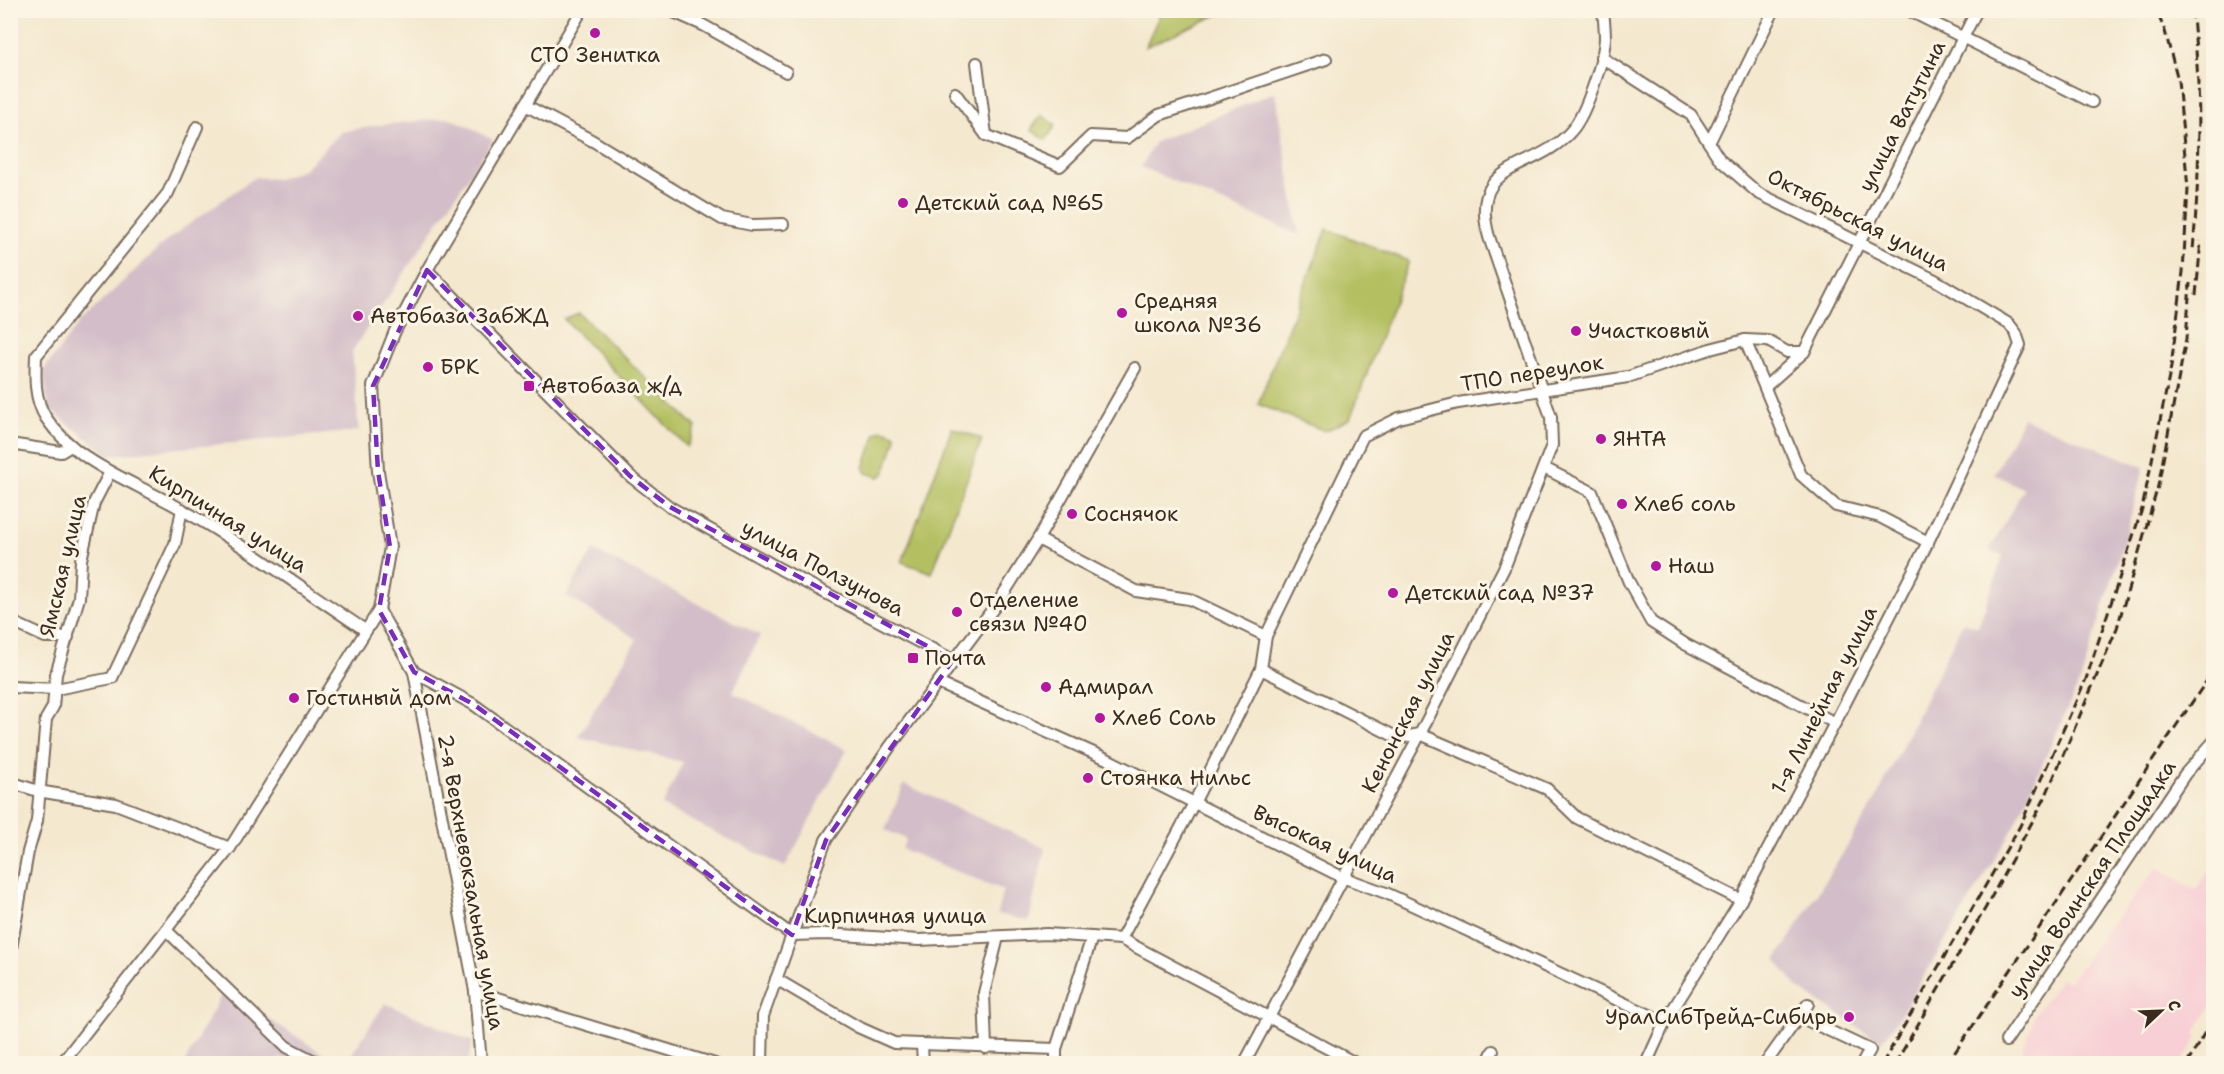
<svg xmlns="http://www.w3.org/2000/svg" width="2224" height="1074" font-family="'Shantell Sans',sans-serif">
  <rect width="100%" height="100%" fill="#fcf5e5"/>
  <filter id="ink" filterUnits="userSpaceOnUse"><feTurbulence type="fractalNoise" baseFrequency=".0167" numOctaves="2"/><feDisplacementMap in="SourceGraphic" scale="12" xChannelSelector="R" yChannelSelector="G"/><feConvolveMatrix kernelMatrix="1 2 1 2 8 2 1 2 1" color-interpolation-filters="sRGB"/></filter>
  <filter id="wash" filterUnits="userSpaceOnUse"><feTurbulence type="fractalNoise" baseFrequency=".008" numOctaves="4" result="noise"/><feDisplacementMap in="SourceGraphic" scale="24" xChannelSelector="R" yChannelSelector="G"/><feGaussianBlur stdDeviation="1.35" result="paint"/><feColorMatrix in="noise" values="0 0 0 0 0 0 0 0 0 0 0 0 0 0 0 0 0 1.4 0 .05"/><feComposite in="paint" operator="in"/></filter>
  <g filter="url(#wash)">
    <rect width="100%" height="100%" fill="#f4e8cf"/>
    <polygon fill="#f7cfd4" points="2213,866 2213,1003 2195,1034 2197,1037 2182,1063 2031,1063 2021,1055 2035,1014 2061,979 2069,983 2104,933 2158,867 2195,890"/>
    <g fill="#d2bdc8">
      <polygon points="1275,92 1299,235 1141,167 1155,142"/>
      <polygon points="448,118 466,125 493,140 352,351 359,431 109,455 49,409 43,371 80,322 167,240 255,177 278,179 304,169 341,132 380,125"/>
      <polygon points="2023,418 2144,467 2123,545 2081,679 2013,829 1890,1032 1881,1042 1798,988 1776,960 1875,801 1963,622 1978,627 2003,556 1989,551 2024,489 1994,474"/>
      <polygon points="593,550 760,635 733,692 847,750 785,867 662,806 683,762 578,737 637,639 566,596"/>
      <polygon points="904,784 1045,848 1029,921 997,914 1003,890 902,849 906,839 885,830"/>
      <polygon points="224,990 338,1063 291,1063 280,1058 275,1063 184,1064"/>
      <polygon points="385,1003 473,1042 467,1063 346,1063"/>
    </g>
    <g fill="#b3bf60" stroke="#77743f" stroke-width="1.5">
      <polygon points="1222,11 1224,12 1145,47 1160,14 1166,11"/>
      <polygon points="1041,115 1056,125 1046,140 1031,130"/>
      <polygon points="1327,229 1409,261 1350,419 1325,431 1258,404"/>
      <polygon points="579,313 696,427 687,447 564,319"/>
      <polygon points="952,428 982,439 932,573 902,562"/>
      <polygon points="883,430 895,434 896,439 884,474 879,477 866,473 864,468 876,433"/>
    </g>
  </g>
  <g filter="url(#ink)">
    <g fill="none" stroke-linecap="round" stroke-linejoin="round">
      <defs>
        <g id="minor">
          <polyline points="669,10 703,25 786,72"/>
          <polyline points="1908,10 2092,102"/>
          <polyline points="1601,57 1691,115 1720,160 1758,193 1935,280 2009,324 2016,333 2020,345 1928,542 1835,723 1741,900 1665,1022 1646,1064"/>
          <polyline points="977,63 986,135"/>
          <polyline points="955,93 986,135 1060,166 1091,136 1127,138 1159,115 1326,59"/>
          <polyline points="525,105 593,141 722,219 752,225 783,224"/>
          <path d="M 197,127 L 168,193 L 36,356 C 35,377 34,399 46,418 C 77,464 135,482 181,509 C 245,545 304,590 365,630"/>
          <polyline points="1709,143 1774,10"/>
          <polyline points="427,270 630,476 670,507 780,569 953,660"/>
          <polyline points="1745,340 1768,341 1787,352 1804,352"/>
          <polyline points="1765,387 1804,352 1977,10"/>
          <polyline points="10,444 61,452 71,446"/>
          <polyline points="1544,468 1592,492 1629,582 1651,622 1685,644 1835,723"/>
          <polyline points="1038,539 1136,591 1189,599 1266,636"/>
          <polyline points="379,610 414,672 475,991 481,1064"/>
          <polyline points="10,621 45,637 68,637"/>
          <polyline points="1261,669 1398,738 1420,734 1547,789 1577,818 1741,900"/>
          <polyline points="414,672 473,704 792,935 827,934 919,940 1047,934 1121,939 1357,1064"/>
          <polyline points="938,683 1107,759 1342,877 1386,893 1665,1022"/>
          <polyline points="10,687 56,689 112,678 175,544 182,509"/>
          <polyline points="10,782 38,791 116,804 230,848"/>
          <polyline points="166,930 287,1047 320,1064"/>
          <polyline points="1121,939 1194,803 1261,669 1266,636 1363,436 1399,418 1458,403 1628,377 1710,349 1745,340 1801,475 1836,506 1880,517 1928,542"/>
          <polyline points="10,954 28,852 37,821 46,719 53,707 56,674 79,598 81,560 94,503 110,472"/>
          <polyline points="776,979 858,1027 894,1043 1056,1049"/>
          <polyline points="475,991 715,1064"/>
          <polyline points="1798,1016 1870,1050 1862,1064"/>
          <polyline points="2006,1041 2185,774 2214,741"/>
          <polyline points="922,1045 923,1064"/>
          <polyline points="986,1048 984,993 998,937"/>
          <polyline points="61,1064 230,848 379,610 390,547 378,471 373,386 395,331 427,270 582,10"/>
          <polyline points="762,1064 763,1016 826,840 889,748 1001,598 1038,539 1135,368"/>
          <polyline points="1056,1064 1056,1049 1092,937"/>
          <path d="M 1244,1064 L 1420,734 L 1505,566 L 1552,445 L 1551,417 L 1489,237 C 1467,159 1535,174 1572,130 C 1586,114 1604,60 1605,38 C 1605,29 1604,20 1603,10"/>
          <polyline points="1487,1064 1493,1051"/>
          <polyline points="1765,1064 1808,1004"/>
        </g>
      </defs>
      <use href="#minor" stroke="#7c6c5c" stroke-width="14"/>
      <use href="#minor" stroke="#fff" stroke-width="10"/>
      <g stroke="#3b2a1e" stroke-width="3" stroke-dasharray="9 4.5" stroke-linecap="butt">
        <path d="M 2192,10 C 2202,93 2200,168 2193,250"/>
        <polyline points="2196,295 2201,241"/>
        <polyline points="1882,1064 2020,826 2086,679 2142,509 2171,367 2183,272 2188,189 2178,80 2165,31 2156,10"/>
        <polyline points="1895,1064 1986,907 2044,800 2117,628 2158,486 2186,339 2190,283"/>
        <polyline points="1947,1064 2214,670"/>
        <polyline points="2187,1064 2214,1016"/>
      </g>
    </g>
  </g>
  <path fill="none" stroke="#7b2cbf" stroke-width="4.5" stroke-dasharray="12 8" stroke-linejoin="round" d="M 427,270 L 630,476 L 670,507 L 953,660 L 826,840 L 792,935 L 473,704 L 414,672 L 379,610 L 390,547 L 378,471 L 373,386 Z"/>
  <g fill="#b5179e" stroke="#fcf5e5" stroke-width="2">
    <circle cx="595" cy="33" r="6"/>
    <circle cx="903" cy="203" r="6"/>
    <circle cx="1122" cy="313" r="6"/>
    <circle cx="358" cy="316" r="6"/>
    <circle cx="1576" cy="331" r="6"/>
    <circle cx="428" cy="367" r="6"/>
    <rect x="523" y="380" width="12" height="12" rx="3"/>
    <circle cx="1601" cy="439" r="6"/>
    <circle cx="1622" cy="504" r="6"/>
    <circle cx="1072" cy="514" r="6"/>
    <circle cx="1656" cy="566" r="6"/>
    <circle cx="1393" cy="593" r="6"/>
    <circle cx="957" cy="612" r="6"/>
    <rect x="907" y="652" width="12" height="12" rx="3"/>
    <circle cx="1046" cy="687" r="6"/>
    <circle cx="294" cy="698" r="6"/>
    <circle cx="1100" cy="718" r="6"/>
    <circle cx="1088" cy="778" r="6"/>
    <circle cx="1849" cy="1017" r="6"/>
  </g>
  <g text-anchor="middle" stroke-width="6" stroke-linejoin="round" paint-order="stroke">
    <g font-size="21" fill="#3b2a1e" stroke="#fcf5e5" text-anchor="start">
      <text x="595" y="62" text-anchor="middle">СТО Зенитка</text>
      <text x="915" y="210">Детский сад №65</text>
      <text x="1134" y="308">Средняя<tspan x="1134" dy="24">школа №36</tspan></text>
      <text x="370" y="323">Автобаза ЗабЖД</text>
      <text x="1588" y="338">Участковый</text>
      <text x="440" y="374">БРК</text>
      <text x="541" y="393">Автобаза ж/д</text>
      <text x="1613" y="446">ЯНТА</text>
      <text x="1634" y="511">Хлеб соль</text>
      <text x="1084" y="521">Соснячок</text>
      <text x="1668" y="573">Наш</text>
      <text x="1405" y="600">Детский сад №37</text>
      <text x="969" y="607">Отделение<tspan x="969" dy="24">связи №40</tspan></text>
      <text x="925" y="665">Почта</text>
      <text x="1058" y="694">Адмирал</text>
      <text x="306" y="705">Гостиный дом</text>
      <text x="1112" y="725">Хлеб Соль</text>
      <text x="1100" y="785">Стоянка Нильс</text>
      <text x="1837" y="1024" text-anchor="end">УралСибТрейд-Сибирь</text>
    </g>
    <g font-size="21" fill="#3b2a1e" stroke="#fcf5e5">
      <text transform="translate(1902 116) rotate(-63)" y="7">улица Ватутина</text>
      <text transform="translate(1858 220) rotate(27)" y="7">Октябрьская улица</text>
      <text transform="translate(1532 373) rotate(-9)" y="7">ТПО переулок</text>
      <text transform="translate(228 519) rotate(32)" y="7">Кирпичная улица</text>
      <text transform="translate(63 566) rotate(-77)" y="7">Ямская улица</text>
      <text transform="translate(823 568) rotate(28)" y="7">улица Ползунова</text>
      <text transform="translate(1824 700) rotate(-63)" y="7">1-я Линейная улица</text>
      <text transform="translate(1408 712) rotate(-63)" y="7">Кенонская улица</text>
      <text transform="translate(1325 844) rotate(25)" y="7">Высокая улица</text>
      <text transform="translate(2092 879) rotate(-56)" y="7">улица Воинская Площадка</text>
      <text transform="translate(471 882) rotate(80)" y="7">2-я Верхневокзальная улица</text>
      <text x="895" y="923">Кирпичная улица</text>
    </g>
  </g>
  <rect width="2224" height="1074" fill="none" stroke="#fcf5e5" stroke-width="36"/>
  <g transform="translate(2161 1011) rotate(67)" stroke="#fcf5e5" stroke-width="4.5" paint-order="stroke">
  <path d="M0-4.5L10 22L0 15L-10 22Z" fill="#3b2a1e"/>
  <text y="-9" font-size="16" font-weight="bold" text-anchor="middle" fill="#3b2a1e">С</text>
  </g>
</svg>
